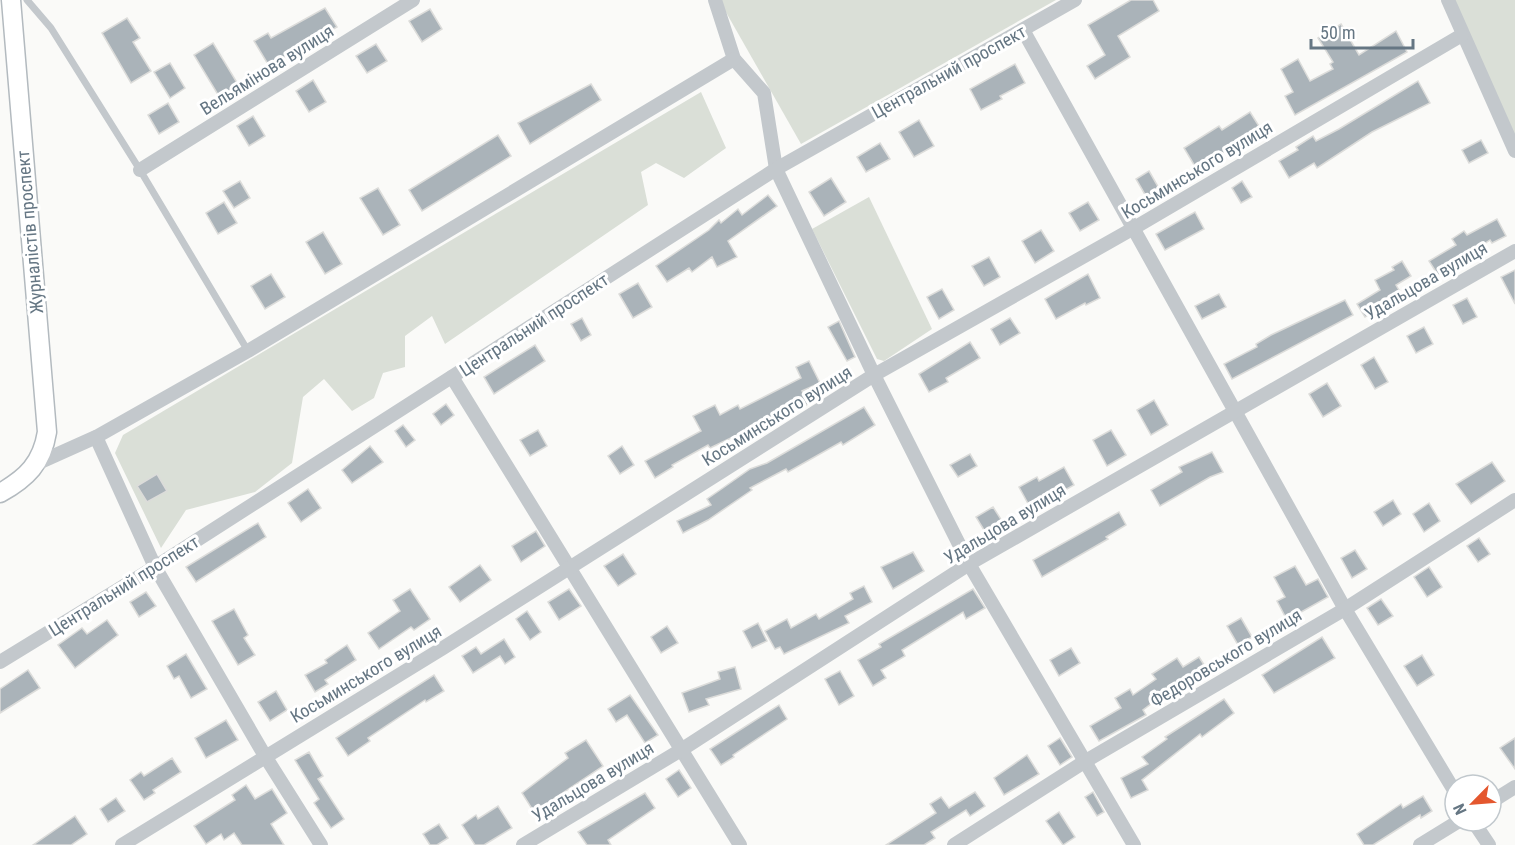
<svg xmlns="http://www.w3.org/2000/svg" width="1515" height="845" font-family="'Roboto Condensed',sans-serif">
  <rect width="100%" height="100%" fill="#fafaf8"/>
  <g fill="#dadfd7">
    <polygon points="719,0 1056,0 801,144"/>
    <polygon points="1448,0 1515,0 1515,151"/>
    <polygon points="701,92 726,148 684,178 656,163 641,172 648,205 445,344 432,316 405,336 405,367 383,373 374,398 352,411 324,379 303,397 292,463 255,492 186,510 161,548 115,453 123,435"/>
    <polygon points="869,197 932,329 884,361 877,359 812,229"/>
  </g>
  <g fill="#aab3b9" stroke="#dcdcda" stroke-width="1.5">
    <polygon points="1131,0 1153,0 1159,11 1118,36 1130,57 1095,79 1087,66 1105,55 1088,25"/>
    <polygon points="325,8 337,27 269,66 254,41 268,33 271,38"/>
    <polygon points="430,9 442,29 422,42 409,21"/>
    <polygon points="127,18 140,38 133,42 151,71 131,83 102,33"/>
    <polygon points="1341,24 1359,55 1396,31 1407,52 1295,115 1285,96 1293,92 1281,69 1298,59 1310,81 1333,69 1330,64 1333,62 1318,38"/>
    <polygon points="213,43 239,86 220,98 194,55"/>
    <polygon points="376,44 387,61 367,73 356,56"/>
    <polygon points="170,63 185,88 170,98 154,72"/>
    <polygon points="1015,64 1025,83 1000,96 1002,99 981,110 970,89"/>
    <polygon points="313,80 326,102 309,112 296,91"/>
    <polygon points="1418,81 1430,103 1372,132 1317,168 1314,163 1289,178 1279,161 1298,150 1296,147 1313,136 1316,141 1339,129"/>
    <polygon points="591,84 601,100 530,144 518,123"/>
    <polygon points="168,103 179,122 159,134 148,115"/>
    <polygon points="1250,112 1262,131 1196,168 1184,148 1219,126 1222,130"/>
    <polygon points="253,116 265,136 249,146 237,126"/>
    <polygon points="919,120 934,146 914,157 899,132"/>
    <polygon points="498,135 511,156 422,211 409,190"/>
    <polygon points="1481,140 1488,153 1469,163 1462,150"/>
    <polygon points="880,143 890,159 866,172 857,157"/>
    <polygon points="1149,171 1160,190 1147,198 1136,179"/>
    <polygon points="831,178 846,202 824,216 809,192"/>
    <polygon points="240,181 250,198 234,208 223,191"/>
    <polygon points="1242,181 1252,197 1241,203 1232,188"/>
    <polygon points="378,188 400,225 383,235 360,198"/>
    <polygon points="768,195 777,206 728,241 737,257 717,267 712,257 692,272 689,268 667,282 656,266 709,230 719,220 721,223 738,209 742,215"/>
    <polygon points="224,202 237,223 218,234 206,213"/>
    <polygon points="1088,202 1099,220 1080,231 1069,213"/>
    <polygon points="1195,212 1204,229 1165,250 1156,234"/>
    <polygon points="1497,219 1506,236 1492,243 1490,240 1438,275 1429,261 1456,245 1452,239 1464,231 1467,235"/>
    <polygon points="1041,230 1054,251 1035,263 1022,241"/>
    <polygon points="323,232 342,264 325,274 306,242"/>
    <polygon points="989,257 1000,277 984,286 972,266"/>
    <polygon points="1402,261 1411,276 1396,285 1400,292 1380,302 1383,306 1365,317 1357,304 1380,290 1375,280 1394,270 1392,267"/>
    <polygon points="1515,270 1515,304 1501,277"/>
    <polygon points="271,274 285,297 265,309 251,286"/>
    <polygon points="1088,274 1100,298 1086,305 1085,303 1056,319 1045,299"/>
    <polygon points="638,283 652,307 633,318 619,294"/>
    <polygon points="942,289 954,310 939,319 927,297"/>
    <polygon points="1219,294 1226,307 1202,319 1195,306"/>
    <polygon points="1467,298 1477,317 1463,324 1453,305"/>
    <polygon points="1345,300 1353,315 1232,379 1224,364 1257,347 1256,344 1271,335"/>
    <polygon points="582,318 591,335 581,341 571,324"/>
    <polygon points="1010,318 1020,333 1000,345 991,329"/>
    <polygon points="839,321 855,357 847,361 828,327"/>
    <polygon points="1424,327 1433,344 1416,353 1407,336"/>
    <polygon points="970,342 980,358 946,378 948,382 929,392 919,374"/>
    <polygon points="535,345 545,361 494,394 484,377"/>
    <polygon points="1374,357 1388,382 1375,389 1361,365"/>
    <polygon points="809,361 820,383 802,391 808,404 795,411 793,408 710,448 708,445 672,465 673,467 655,478 645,461 701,431 693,416 715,405 720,415 738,405 740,409 801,378 796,367"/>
    <polygon points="1327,383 1341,406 1323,417 1309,394"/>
    <polygon points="1154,400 1168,425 1151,435 1137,410"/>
    <polygon points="446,404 454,415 441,425 433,414"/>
    <polygon points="864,407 875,425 843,445 841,442 788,472 786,469 750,488 752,490 708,520 683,533 677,521 711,505 707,499 720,490 750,469 767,463"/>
    <polygon points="403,425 415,440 406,447 395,431"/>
    <polygon points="538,430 547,446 530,456 520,440"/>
    <polygon points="1111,430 1126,455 1107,466 1093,440"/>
    <polygon points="370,446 383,462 352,483 342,470"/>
    <polygon points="622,446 634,465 620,474 608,456"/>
    <polygon points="1212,452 1223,472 1210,477 1160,506 1151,490 1182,472 1179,467"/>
    <polygon points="970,454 977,466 958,477 950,465"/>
    <polygon points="1492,462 1505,481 1471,504 1456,484"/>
    <polygon points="1064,467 1074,485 1031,509 1019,487 1037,477 1039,481"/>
    <polygon points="157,474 167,491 147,502 137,486"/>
    <polygon points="308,489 321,508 301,522 288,503"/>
    <polygon points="1393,500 1401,514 1383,526 1374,512"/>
    <polygon points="1429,503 1440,521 1424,532 1413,514"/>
    <polygon points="993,507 1004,524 987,535 976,517"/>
    <polygon points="1119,512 1126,525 1106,537 1108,539 1042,577 1033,560"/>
    <polygon points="258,523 266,537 196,582 186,567"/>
    <polygon points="536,531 545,546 521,562 512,546"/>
    <polygon points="1479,538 1490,554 1478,562 1467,546"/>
    <polygon points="1355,550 1367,569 1352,578 1341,558"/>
    <polygon points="913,552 924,571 893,589 881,567"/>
    <polygon points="623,554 636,574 618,586 604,566"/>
    <polygon points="480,565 491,580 460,602 449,587"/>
    <polygon points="1295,566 1306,585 1318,579 1328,597 1287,620 1277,601 1285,597 1274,577"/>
    <polygon points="1429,567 1442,587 1427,597 1414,577"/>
    <polygon points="864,586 872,602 845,616 849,623 784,654 780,647 775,649 765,631 787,619 791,628 816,614 819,619 853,599 850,593"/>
    <polygon points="410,589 430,619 414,630 411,627 379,649 368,633 400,611 393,600"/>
    <polygon points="569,589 581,606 559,620 548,602"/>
    <polygon points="973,589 985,608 966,619 963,612 902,650 905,656 881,670 886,678 873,686 858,660 881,647 879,644"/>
    <polygon points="146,592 156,606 139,617 130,602"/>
    <polygon points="1381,599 1393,616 1378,625 1367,608"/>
    <polygon points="234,609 248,635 244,638 255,655 238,665 212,621"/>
    <polygon points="527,611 541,632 530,640 516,619"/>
    <polygon points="1241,618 1252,637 1238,645 1227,626"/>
    <polygon points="107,620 118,635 75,668 58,645 82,628 87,634"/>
    <polygon points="758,623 767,641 752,648 743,631"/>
    <polygon points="667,626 678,643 661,653 651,637"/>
    <polygon points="1322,637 1335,658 1274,693 1262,675"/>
    <polygon points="504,639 515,657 505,664 500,656 473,673 462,656 476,647 481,654"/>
    <polygon points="347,645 356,660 325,680 328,684 315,692 305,675 327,663 325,660"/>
    <polygon points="1071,648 1080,663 1059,676 1050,660"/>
    <polygon points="186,654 207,689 191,698 179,676 174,679 167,666"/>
    <polygon points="1422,655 1434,675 1417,686 1404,666"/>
    <polygon points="1199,657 1208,671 1179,683 1143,710 1146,715 1099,741 1090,726 1121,708 1115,698 1130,689 1133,695 1156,679 1152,674 1177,658 1183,667"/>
    <polygon points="735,667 741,689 706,699 709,705 689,712 682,693 720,679 718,672"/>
    <polygon points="28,670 40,688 0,713 0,689"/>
    <polygon points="840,671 854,696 839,705 825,679"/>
    <polygon points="434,675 444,691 426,702 425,700 368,738 370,741 348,756 336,738"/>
    <polygon points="276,691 287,710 270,721 258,702"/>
    <polygon points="630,695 658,735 645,743 627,715 616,722 608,709"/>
    <polygon points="1224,699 1234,713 1202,737 1200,734 1142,780 1148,790 1131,798 1121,778 1148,764 1142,757 1167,739 1165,737"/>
    <polygon points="779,705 787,719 733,755 734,757 721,765 710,749"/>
    <polygon points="226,720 238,740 206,758 195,738"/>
    <polygon points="1060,738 1072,757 1060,765 1048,746"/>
    <polygon points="1515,738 1515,769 1500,748"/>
    <polygon points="586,740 603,766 534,812 522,793 568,758 565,753"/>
    <polygon points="309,752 323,776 318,779 344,819 331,828 314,803 319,799 295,760"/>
    <polygon points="1027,755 1039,774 1004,795 994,778"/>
    <polygon points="172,758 181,772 153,790 155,793 144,800 130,780 141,772 144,776"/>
    <polygon points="679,770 691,788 678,797 666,779"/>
    <polygon points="246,785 255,799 272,789 287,813 271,824 284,845 242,845 234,833 224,840 221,834 206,844 194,826 235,800 232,795"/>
    <polygon points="975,792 985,806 970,816 966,810 931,832 935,838 924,845 886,845 936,813 930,804 941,797 949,808"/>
    <polygon points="1093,792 1104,812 1097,816 1085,797"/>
    <polygon points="645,793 655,808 608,840 611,845 587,845 578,832"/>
    <polygon points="1423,796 1432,811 1421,818 1420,815 1373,845 1364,845 1357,834 1401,804 1403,808"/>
    <polygon points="116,798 125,811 108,822 100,809"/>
    <polygon points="498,806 512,828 484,845 475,845 462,825 476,815 478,819"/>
    <polygon points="1059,812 1075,837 1063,845 1046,821"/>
    <polygon points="75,816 87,834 71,845 33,845"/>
    <polygon points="439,824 448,838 437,845 430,845 423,834"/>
  </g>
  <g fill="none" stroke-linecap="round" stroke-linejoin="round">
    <defs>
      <path id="secondary" d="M 0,493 C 27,478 42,463 47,432 L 11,0"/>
    </defs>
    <use href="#secondary" stroke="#b3babf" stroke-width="21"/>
    <polyline stroke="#c3c8cc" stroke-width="7" points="27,0 51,28 140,170 248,351"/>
    <g stroke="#c3c8cc" stroke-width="14">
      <polyline points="715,0 734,59 764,93 776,169 874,375 969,564 1134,845"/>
      <polyline points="1448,0 1515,151"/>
      <polyline points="1023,30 1345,609 1455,792"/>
      <polyline points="140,170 413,0"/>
      <polyline points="452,377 740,845"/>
      <polyline points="96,437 155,567 265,756 321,845"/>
      <polyline points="38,463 96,437 248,351 734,59"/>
      <polyline points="0,662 155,567 776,169 1075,0"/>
      <polyline points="1491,802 1515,787"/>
      <polyline points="1473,821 1489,845"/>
      <polyline points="122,845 443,648 874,375 1134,228 1462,35"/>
      <polyline points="523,845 681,750 969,564 1515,251"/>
      <polyline points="954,845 1084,762 1345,609 1515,500"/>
      <polyline points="1420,845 1459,821"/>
    </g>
    <use href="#secondary" stroke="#fff" stroke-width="18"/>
  </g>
  <g text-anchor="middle" stroke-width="6" stroke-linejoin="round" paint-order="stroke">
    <g font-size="18" fill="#657683" stroke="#fff">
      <text transform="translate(267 70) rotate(-32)" y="6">Вельямінова вулиця</text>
      <text transform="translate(949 72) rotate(-29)" y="6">Центральний проспект</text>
      <text transform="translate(1197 170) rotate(-31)" y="6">Косьминського вулиця</text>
      <text transform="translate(30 232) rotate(-95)" y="6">Журналістів проспект</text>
      <text transform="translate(1426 281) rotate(-30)" y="6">Удальцова вулиця</text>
      <text transform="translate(534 325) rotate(-33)" y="6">Центральний проспект</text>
      <text transform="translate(777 416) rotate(-32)" y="6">Косьминського вулиця</text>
      <text transform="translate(1005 524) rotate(-31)" y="6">Удальцова вулиця</text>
      <text transform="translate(124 586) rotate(-32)" y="6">Центральний проспект</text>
      <text transform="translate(1226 658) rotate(-31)" y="6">Федоровського вулиця</text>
      <text transform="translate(366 674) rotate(-31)" y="6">Косьминського вулиця</text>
      <text transform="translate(593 782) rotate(-31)" y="6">Удальцова вулиця</text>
    </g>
  </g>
  <g transform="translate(1473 803) rotate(245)"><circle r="28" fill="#ffffff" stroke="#c1c8cd" stroke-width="1.5"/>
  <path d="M0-4.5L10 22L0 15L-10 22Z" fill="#e4572e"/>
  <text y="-9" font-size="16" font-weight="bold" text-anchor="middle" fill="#657683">N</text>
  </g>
  <path d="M1311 39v9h102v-9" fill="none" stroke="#657683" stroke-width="3"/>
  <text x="1320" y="39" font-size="18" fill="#657683" stroke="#ffffff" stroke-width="4.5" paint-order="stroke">50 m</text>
</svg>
